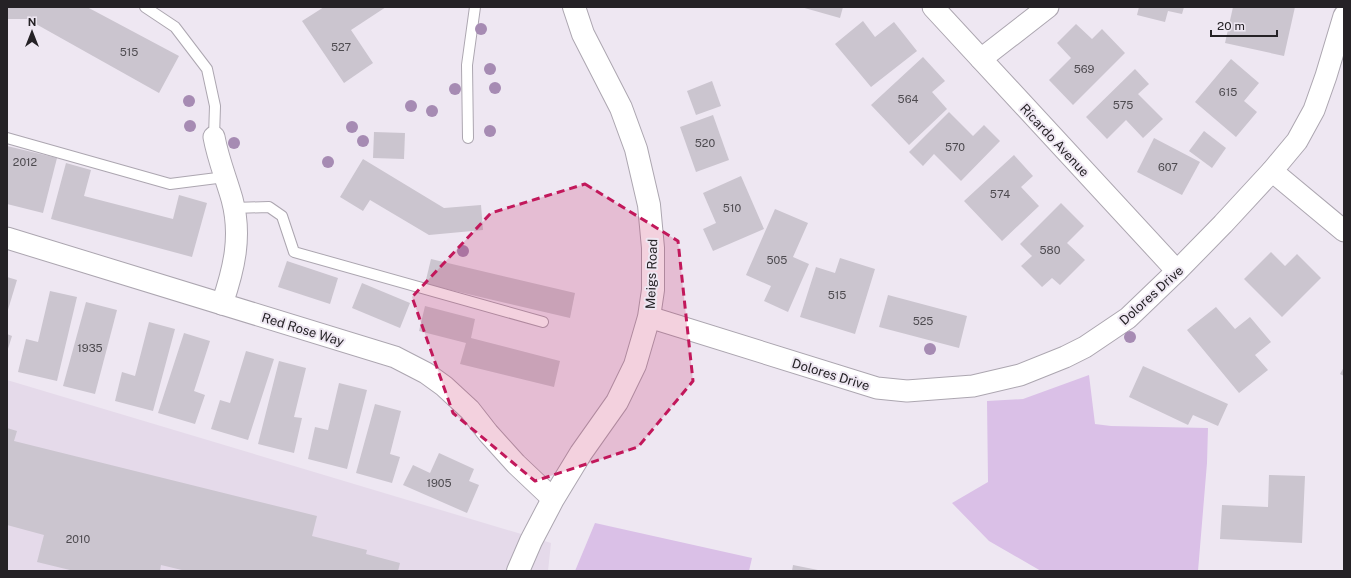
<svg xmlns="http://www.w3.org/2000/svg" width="1351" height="578" font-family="'Public Sans',sans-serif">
  <rect width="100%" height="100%" fill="#eee7f2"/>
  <polygon fill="#e5daea" points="7,380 551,543 548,571 7,571"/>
  <g fill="#dac0e7">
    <polygon points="1089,375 1095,424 1111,426 1208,428 1207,463 1198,571 1041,571 989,541 952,503 988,482 987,401 1023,399"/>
    <polygon points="595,523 752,558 749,571 575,571"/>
  </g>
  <g fill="#cbc5cf">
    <polygon points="7,7 87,7 179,56 159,93 27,19 7,19"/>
    <polygon points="324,7 386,7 351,30 373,63 344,83 302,21"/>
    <polygon points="801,7 843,7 840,18"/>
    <polygon points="1139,7 1184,7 1182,14 1168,11 1165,22 1137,15"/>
    <polygon points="1233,7 1295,7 1284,56 1225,43"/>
    <polygon points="863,21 875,37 894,22 917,51 871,87 835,44"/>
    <polygon points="1076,24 1092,39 1102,29 1125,53 1073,105 1049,80 1071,58 1057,43"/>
    <polygon points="923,57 945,81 932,92 947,109 909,145 871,105"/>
    <polygon points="1231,59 1259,83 1244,101 1257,112 1236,137 1195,102"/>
    <polygon points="1135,69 1149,84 1138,94 1163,119 1143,138 1126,120 1107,139 1086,117"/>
    <polygon points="712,81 721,106 696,115 687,91"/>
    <polygon points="949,112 973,136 984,125 1000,141 961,181 934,154 923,166 909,152"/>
    <polygon points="713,115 729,160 696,172 680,127"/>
    <polygon points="1204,131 1226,148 1212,168 1189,151"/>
    <polygon points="374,132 405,133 404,159 373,158"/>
    <polygon points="1154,138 1200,162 1182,195 1137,172"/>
    <polygon points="7,146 57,158 43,213 7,204"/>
    <polygon points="1014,155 1033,176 1021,187 1039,206 1002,241 964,201"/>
    <polygon points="363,159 444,208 481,205 483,230 429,235 370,200 363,211 340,197"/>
    <polygon points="66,163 91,170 84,196 173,219 179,195 207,203 192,257 51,219"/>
    <polygon points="741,176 764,229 713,251 703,229 716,223 703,193"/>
    <polygon points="1061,203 1084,226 1067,243 1085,260 1060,285 1052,278 1042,287 1021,266 1032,256 1020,244"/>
    <polygon points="775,209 808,223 793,257 809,264 788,312 764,301 771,286 746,275"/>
    <polygon points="1271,252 1285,266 1297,254 1321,278 1282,317 1244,279"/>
    <polygon points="840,258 875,269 855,334 800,317 816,267 835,273"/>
    <polygon points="431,259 575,293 570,318 425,284"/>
    <polygon points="287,261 338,278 330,304 278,287"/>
    <polygon points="7,277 17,280 7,313"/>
    <polygon points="362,283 410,303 400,328 352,308"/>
    <polygon points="50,291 77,297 57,381 18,372 26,339 38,342"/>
    <polygon points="888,295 967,316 959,348 879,327"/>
    <polygon points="86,302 117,310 95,394 63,386"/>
    <polygon points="425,306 475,319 471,338 560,361 554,387 460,364 466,343 419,331"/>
    <polygon points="1216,307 1235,329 1250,317 1271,342 1255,355 1268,370 1239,393 1187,330"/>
    <polygon points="149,322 175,329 153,411 115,401 122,372 135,376"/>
    <polygon points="184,333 210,341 194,391 205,395 195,424 158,413"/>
    <polygon points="7,334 12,336 7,352"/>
    <polygon points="246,351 274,359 248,440 211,429 220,400 230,403"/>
    <polygon points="279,361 306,368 294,417 302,418 294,453 258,444"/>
    <polygon points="1143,366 1228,404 1218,426 1193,415 1188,425 1129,397"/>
    <polygon points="1344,367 1344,376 1340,374"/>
    <polygon points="339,383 367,390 347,469 308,459 315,427 328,430"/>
    <polygon points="375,404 401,411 390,454 400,457 392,483 356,473"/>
    <polygon points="7,428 17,431 14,441 317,516 312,536 367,550 366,554 400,563 398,571 186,571 161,565 160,571 74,571 37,562 44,535 7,525"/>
    <polygon points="439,453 474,469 469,481 479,485 467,513 403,485 413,465 430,473"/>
    <polygon points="1269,475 1305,476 1302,543 1220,539 1222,505 1268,507"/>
    <polygon points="793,565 818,570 818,571 792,571"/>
  </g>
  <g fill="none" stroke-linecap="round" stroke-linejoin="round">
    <defs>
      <g id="service">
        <polyline points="145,7 175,27 207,69 215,106 214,137"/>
        <polyline points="7,138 170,184 225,177"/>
        <polyline points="468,138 467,65 475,7"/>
        <polyline points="234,208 269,207 282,216 294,252 543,322"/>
      </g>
      <g id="minor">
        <polyline points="933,7 1177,271"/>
        <polyline points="981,59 1048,7"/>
        <path d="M 214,137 C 218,159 226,178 232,199 C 242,236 234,269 222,304"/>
        <polyline points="1272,171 1344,231"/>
        <polyline points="7,238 395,357 426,373 444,386 470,410 488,433 516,464 553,499"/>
        <polyline points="649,317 877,388 907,391 973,386 1020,375 1065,357 1085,347 1128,318 1177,271 1223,224 1272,171 1297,141 1314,110 1326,76 1344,16"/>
      </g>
      <polyline id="secondary" points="518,571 531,541 553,499 581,453 617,402 635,365 649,317 653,290 653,248 649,205 636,149 621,108 583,34 574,7"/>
    </defs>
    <use href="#service" stroke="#aca6b0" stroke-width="12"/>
    <use href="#minor" stroke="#aca6b0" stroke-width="23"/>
    <use href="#secondary" stroke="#aca6b0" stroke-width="24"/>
    <use href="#service" stroke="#fff" stroke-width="10"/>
    <use href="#minor" stroke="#fff" stroke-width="21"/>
    <use href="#secondary" stroke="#fff" stroke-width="22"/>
  </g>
  <g fill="#a68bb3">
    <circle cx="481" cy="29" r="6"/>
    <circle cx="490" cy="69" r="6"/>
    <circle cx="495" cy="88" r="6"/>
    <circle cx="455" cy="89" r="6"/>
    <circle cx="189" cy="101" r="6"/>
    <circle cx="411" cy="106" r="6"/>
    <circle cx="432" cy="111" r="6"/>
    <circle cx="190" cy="126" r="6"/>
    <circle cx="352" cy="127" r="6"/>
    <circle cx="490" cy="131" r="6"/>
    <circle cx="363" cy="141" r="6"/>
    <circle cx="234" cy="143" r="6"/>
    <circle cx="328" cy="162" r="6"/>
    <circle cx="463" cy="251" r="6"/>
    <circle cx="1130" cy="337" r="6"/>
    <circle cx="930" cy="349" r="6"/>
  </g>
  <path fill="#c2185b" fill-opacity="0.2" stroke="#c2185b" stroke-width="3" stroke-dasharray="8 5" stroke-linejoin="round" d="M 585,184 L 678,241 L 693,381 L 638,447 L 535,481 L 453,413 L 412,297 L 491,213 Z"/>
  <g text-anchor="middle" stroke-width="4" stroke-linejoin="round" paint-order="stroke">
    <g font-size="11" fill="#4e4b50">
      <text x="341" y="51">527</text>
      <text x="129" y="56">515</text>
      <text x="1084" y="73">569</text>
      <text x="1228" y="96">615</text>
      <text x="908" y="103">564</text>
      <text x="1123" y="109">575</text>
      <text x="705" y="147">520</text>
      <text x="955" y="151">570</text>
      <text x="25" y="166">2012</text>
      <text x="1168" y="171">607</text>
      <text x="1000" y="198">574</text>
      <text x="732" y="212">510</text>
      <text x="1050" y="254">580</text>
      <text x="777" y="264">505</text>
      <text x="837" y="299">515</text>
      <text x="923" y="325">525</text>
      <text x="90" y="352">1935</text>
      <text x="439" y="487">1905</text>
      <text x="78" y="543">2010</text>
    </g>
    <g font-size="13" fill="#252226" stroke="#eee7f2">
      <text transform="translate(1055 140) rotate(47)" y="5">Ricardo Avenue</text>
      <text transform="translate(651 274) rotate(-88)" y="5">Meigs Road</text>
      <text transform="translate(1151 295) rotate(-42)" y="5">Dolores Drive</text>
      <text transform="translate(303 329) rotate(17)" y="5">Red Rose Way</text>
      <text transform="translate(831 374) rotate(17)" y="5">Dolores Drive</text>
    </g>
  </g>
  <rect width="1351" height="578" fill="none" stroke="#252226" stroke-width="16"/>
  <g transform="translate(32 32)" stroke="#eee7f2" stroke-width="3" paint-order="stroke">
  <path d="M0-3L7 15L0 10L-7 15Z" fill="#252226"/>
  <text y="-6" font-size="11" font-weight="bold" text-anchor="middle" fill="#252226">N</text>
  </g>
  <path d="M1211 30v6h66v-6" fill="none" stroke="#252226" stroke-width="2"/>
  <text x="1217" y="30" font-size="12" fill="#252226" stroke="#eee7f2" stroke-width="3" paint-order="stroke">20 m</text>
</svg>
